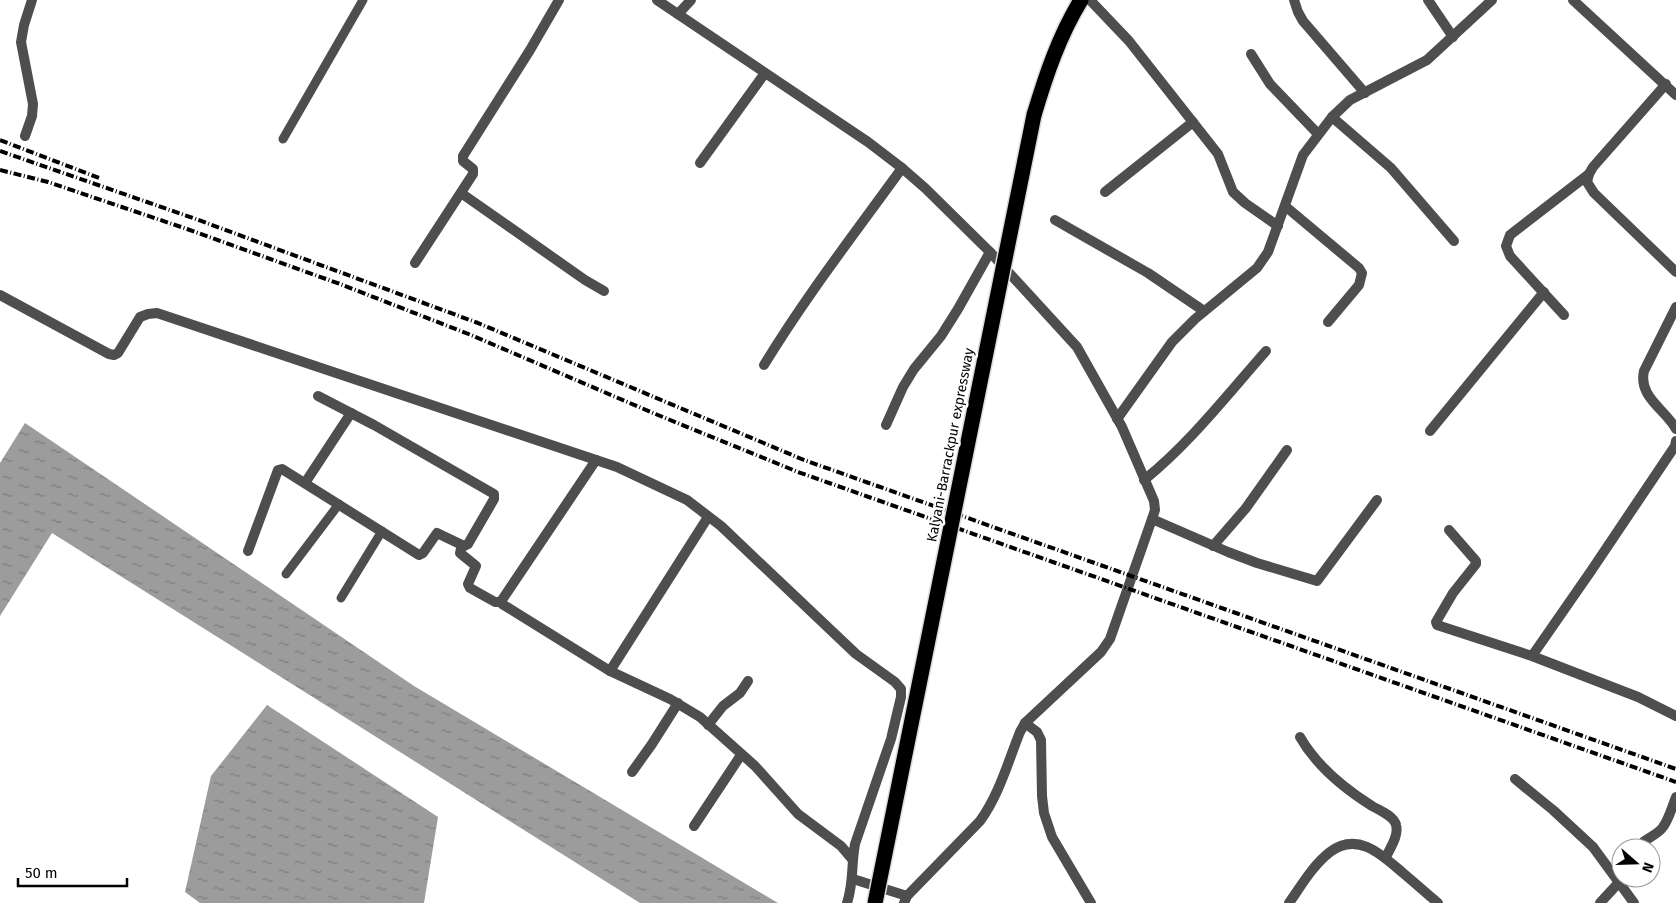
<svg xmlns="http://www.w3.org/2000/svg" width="1676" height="903" font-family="'Fira Sans',sans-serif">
  <defs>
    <pattern id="water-ripples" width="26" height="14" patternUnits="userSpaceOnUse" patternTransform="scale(1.25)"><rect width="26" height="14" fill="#9c9c9c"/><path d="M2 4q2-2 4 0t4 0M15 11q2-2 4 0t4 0" fill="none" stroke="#7d7d7d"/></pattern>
  </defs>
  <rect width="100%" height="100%" fill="#fff"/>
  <g fill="url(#water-ripples)">
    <polygon points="25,423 414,686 778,903 640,903 52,533 0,616 0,463"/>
    <polygon points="267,705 438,817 424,903 200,903 185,892 211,776"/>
  </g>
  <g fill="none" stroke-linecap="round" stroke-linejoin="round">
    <defs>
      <path id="highway" d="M 1034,115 C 1046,75 1059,36 1081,0"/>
    </defs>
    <use href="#highway" stroke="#dbdbdb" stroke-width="18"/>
    <g stroke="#4e4e4e" stroke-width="9">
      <polyline points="283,139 363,0"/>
      <polyline points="286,574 339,504"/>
      <polyline points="341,598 382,531"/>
    </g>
    <g stroke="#4e4e4e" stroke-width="10">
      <path d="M 657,0 L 868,142 L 902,168 L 925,188 L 990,252 L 1077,347 L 1122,427 L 1154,501 L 1155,510 L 1152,519 L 1110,639 L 1101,652 L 1025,723 L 1020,732 C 1008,762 999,795 980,821 L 907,896 L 904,903"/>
      <polyline points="1090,0 1129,41 1218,154 1233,192 1245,203 1278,226"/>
      <polyline points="1294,0 1298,12 1303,21 1365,93"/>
      <polyline points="1428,0 1453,37"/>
      <polyline points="1573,0 1676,95"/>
      <polyline points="678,14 691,0"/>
      <polyline points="1251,54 1270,84 1318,134"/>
      <polyline points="1666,84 1593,167 1589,174 1587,182 1594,193 1676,272"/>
      <polyline points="1332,117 1391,168 1454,241"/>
      <polyline points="25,136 32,116 33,104 21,42 24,25 32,0"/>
      <polyline points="700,163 765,73"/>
      <polyline points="1105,192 1193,122"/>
      <polyline points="461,193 585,280 604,291"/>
      <polyline points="1285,206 1359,268 1362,273 1359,285 1328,322"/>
      <polyline points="1055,220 1148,273 1204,311"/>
      <polyline points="415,263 473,174 473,169 463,161 463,156 530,50 559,0"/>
      <path d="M 0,295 L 109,354 L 114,355 L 118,353 L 140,317 L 148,314 L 157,313 L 617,467 L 687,500 L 721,526 L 856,654 L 895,682 L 901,689 L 901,697 L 891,739 L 855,844 C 851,865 854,882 847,903"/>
      <path d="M 1676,307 L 1644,371 C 1638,397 1665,409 1676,429"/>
      <polyline points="1564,315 1510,256 1506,246 1510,235 1589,174"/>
      <path d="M 764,365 C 806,296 855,233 902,168"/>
      <polyline points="318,396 374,425 494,494 494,499 468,544 462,547"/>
      <polyline points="1117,419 1172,342 1195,319 1257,268 1268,252 1303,155 1332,117 1350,100 1427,60 1492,0"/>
      <polyline points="886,425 903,387 914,369 941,336 958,309 990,252"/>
      <polyline points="1430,431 1544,292"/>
      <polyline points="596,460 502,600 502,604 610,671 670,699 700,717 755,766 798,814 841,846 852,859"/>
      <path d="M 1144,480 C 1190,443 1227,395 1266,351"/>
      <polyline points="305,483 351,413"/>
      <polyline points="1152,519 1228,552 1257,563 1317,581 1377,500"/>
      <polyline points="1449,530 1476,561 1476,564 1453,593 1436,622 1437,625 1532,656 1638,697 1676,716"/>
      <polyline points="1213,546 1246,508 1287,450"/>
      <polyline points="248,551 278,470 282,469 419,555 423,553 437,533 462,545 460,553 476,566 468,584 470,588 495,602 502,602"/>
      <polyline points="1532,656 1591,571 1675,446 1676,441"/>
      <polyline points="610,671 708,517"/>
      <polyline points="1025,723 1037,732 1041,740 1042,796 1044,813 1052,837 1091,903"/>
      <polyline points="708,725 723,706 740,693 748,681"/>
      <path d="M 1300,737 C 1316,765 1345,789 1372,806 C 1379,810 1394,816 1396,825 C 1399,836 1390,848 1386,857"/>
      <polyline points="632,772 652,744 678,703"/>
      <polyline points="1515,779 1553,810 1593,847 1634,903"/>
      <polyline points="694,826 741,755"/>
      <path d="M 1639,848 C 1643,838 1656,837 1663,827 C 1669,819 1672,807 1676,797"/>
      <polyline points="853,879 907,896"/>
      <path d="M 1289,903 C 1301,886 1313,865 1330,852 C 1358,831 1382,855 1403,873 C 1415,883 1426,893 1438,903"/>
      <polyline points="1600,903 1623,878"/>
    </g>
    <use href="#highway" stroke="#000" stroke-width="15"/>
    <g stroke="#000" stroke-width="4" stroke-dasharray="8 2.5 1 2.5" stroke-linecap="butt">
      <polyline points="0,140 99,178"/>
      <polyline points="0,151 193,218 478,323 804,460 1676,769"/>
      <polyline points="0,170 48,182 187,229 340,284 471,335 653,413 798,472 1676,782"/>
    </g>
    <defs>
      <polyline id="highway-bridge" points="875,903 1034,115"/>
    </defs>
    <use href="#highway-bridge" stroke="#dbdbdb" stroke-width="18" stroke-linecap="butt"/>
    <use href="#highway-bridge" stroke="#000" stroke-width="15"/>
  </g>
  <g text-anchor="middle" stroke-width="5" stroke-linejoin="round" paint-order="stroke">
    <g font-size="14" fill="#000" stroke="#fff">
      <text transform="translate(950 445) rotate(-79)" y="5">Kalyani-Barrackpur expressway</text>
    </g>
  </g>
  <g transform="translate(1636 863) rotate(110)"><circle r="24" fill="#ffffff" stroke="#999999"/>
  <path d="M0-4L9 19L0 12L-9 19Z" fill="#000000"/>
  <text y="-8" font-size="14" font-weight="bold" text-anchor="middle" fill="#000000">N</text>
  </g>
  <path d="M18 878v8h109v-8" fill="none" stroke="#000000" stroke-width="2.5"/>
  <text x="25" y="878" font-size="15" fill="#000000" stroke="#ffffff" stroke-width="4" paint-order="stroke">50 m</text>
</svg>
